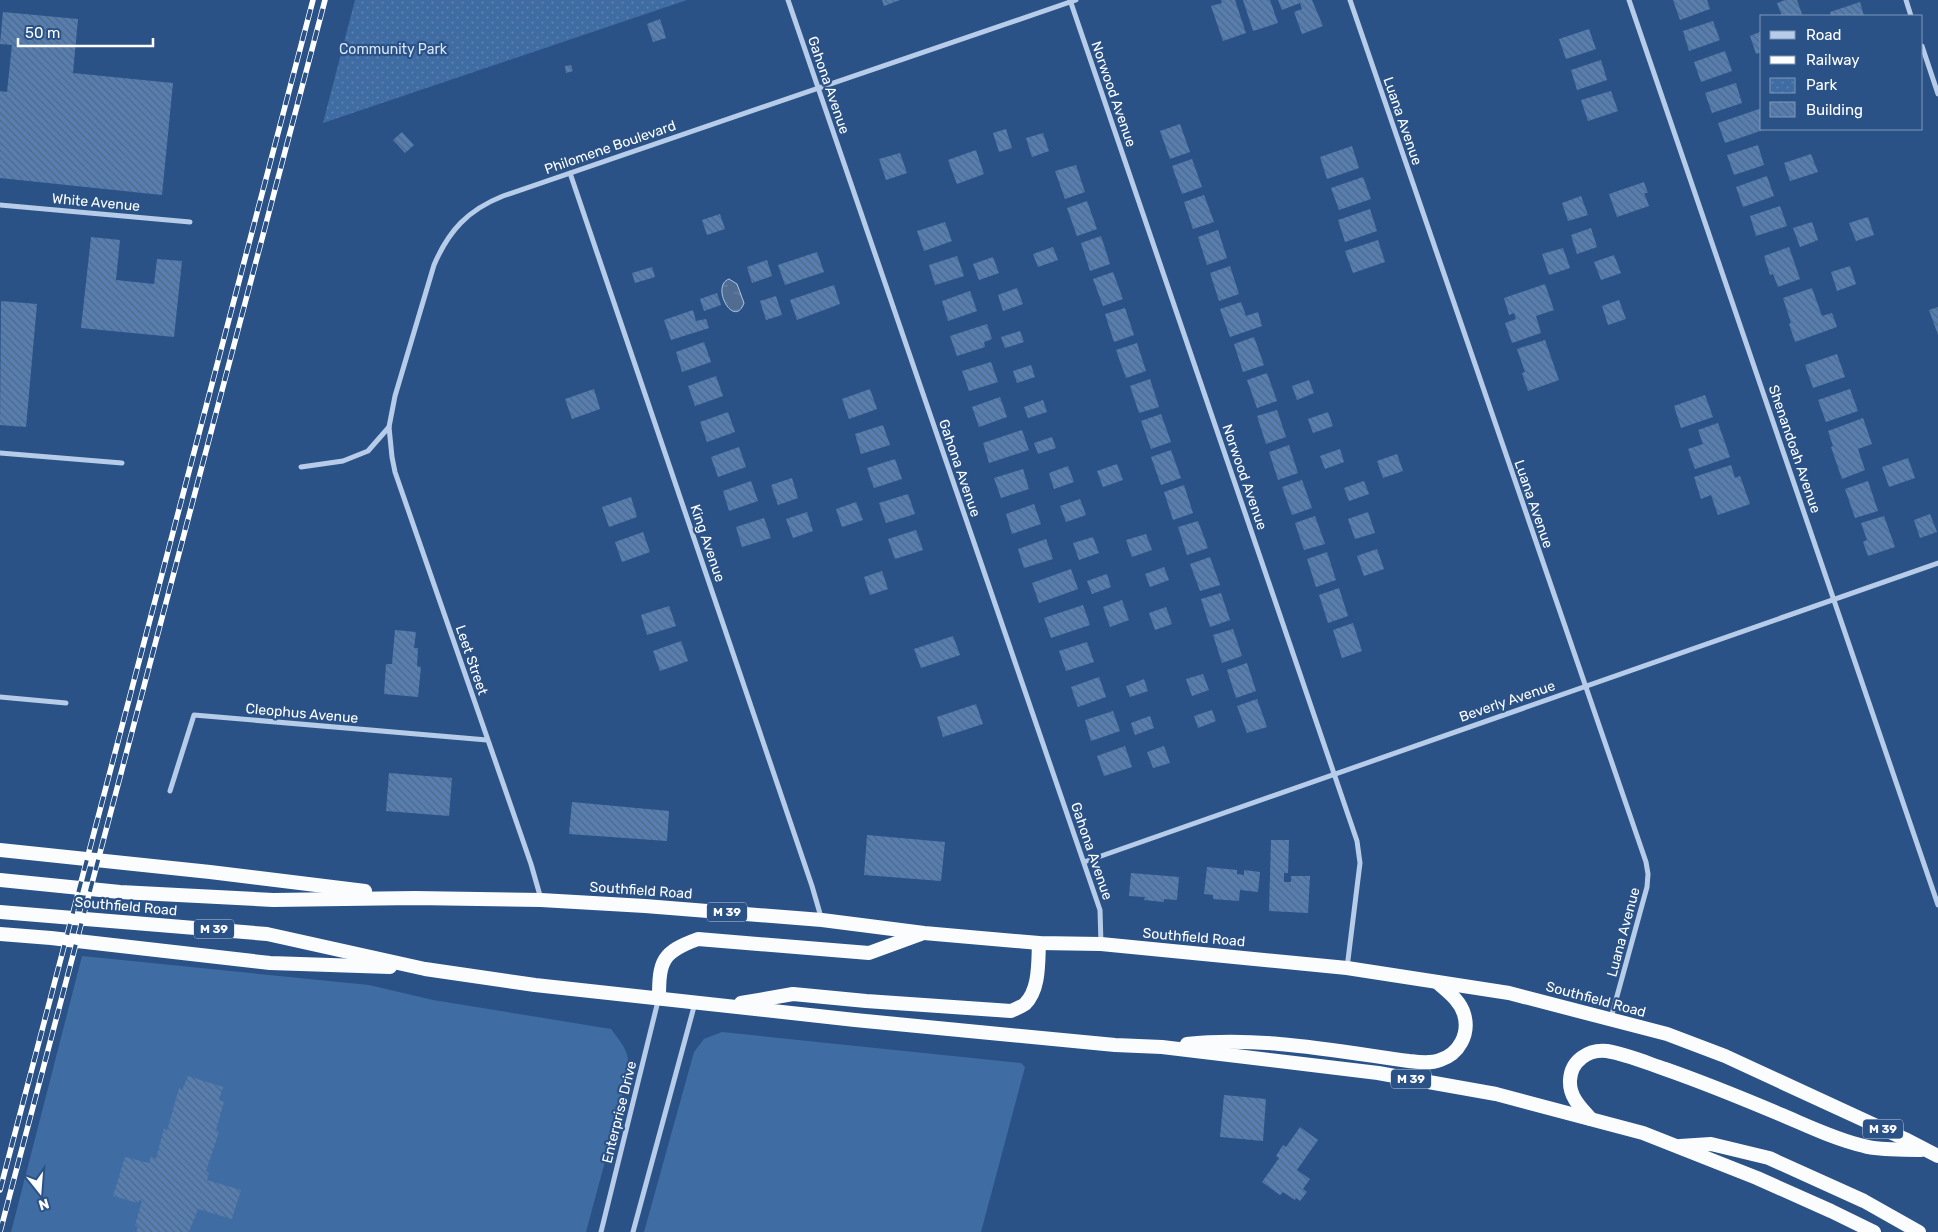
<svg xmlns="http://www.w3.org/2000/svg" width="1938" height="1232" font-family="Rubik,sans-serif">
  <defs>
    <pattern id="park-dots" width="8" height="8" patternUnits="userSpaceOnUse" patternTransform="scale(1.25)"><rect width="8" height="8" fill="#3f6ca3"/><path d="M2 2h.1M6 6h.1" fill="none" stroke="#5c82b1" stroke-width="1.8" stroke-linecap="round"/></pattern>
    <pattern id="water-ripples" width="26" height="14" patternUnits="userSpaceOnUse" patternTransform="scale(1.25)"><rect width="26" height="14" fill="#516c91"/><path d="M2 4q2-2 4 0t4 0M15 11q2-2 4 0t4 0" fill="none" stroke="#6b82a2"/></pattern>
    <pattern id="building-back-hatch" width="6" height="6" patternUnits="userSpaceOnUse" patternTransform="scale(1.25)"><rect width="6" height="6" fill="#567eb0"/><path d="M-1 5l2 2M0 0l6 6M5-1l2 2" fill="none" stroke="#526883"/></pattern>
  </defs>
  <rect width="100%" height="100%" fill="#2a5287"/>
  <g fill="#3f6ca3">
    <path d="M 82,956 L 369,985 L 433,1000 L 611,1029 C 625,1048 630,1051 628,1076 L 586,1232 L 11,1232 Z"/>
    <polygon points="722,1032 1021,1063 1025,1067 981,1232 644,1232 694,1052 704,1039"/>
  </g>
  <polygon fill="url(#park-dots)" points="355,0 687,0 323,123"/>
  <path fill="url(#water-ripples)" stroke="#abc7e8" d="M 729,279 L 737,284 L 744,303 C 734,330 710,286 729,279 Z"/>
  <g fill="url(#building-back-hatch)">
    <polygon points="882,0 900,0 884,6"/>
    <polygon points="1221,0 1235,0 1246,33 1223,41 1211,6 1222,3"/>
    <polygon points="1243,0 1270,0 1278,23 1253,31"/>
    <polygon points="1278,0 1312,0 1323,26 1302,34 1294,12 1302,9 1300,3 1282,10"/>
    <polygon points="1673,0 1707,0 1710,9 1680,20"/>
    <polygon points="1785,0 1797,0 1802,14 1797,16 1782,16 1777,3"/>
    <polygon points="1860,2 1864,16 1831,16 1830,12"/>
    <polygon points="3,12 78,19 73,73 173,83 162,195 0,178 0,91 7,92 12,45 0,44"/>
    <polygon points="660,19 666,38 653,42 647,24"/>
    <polygon points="1713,21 1720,40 1689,51 1683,31"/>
    <polygon points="1589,29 1596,49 1566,59 1559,39"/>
    <polygon points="1762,31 1762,52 1756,54 1750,36"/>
    <polygon points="1725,51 1732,71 1701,82 1694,62"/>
    <polygon points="1601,60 1607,80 1577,90 1571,70"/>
    <polygon points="571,65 573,71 566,73 565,66"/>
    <polygon points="1736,83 1742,103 1712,113 1705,93"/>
    <polygon points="1611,91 1618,111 1588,121 1581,100"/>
    <polygon points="1762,108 1762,129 1766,129 1725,143 1718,123"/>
    <polygon points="1180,124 1190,152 1170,159 1160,131"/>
    <polygon points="1006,129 1012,148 999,152 993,133"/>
    <polygon points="402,132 414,145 405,153 393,140"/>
    <polygon points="1043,133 1049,151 1032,157 1026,138"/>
    <polygon points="1758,145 1764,165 1734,175 1727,155"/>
    <polygon points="1352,146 1359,168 1327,179 1320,157"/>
    <polygon points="976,150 984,174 957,184 948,160"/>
    <polygon points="900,153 907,173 886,180 879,159"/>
    <polygon points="1811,154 1818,172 1790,181 1784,163"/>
    <polygon points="1192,159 1202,187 1182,194 1172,166"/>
    <polygon points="1076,165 1085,192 1065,199 1055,171"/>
    <polygon points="1767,176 1774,196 1743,207 1736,187"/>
    <polygon points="1363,177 1371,199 1339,210 1331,188"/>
    <polygon points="1644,182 1648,193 1644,193 1649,206 1617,217 1609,194"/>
    <polygon points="1204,195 1214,222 1193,229 1184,202"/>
    <polygon points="1581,196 1588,215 1568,221 1562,203"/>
    <polygon points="1087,201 1097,229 1077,236 1067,208"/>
    <polygon points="1780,206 1787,226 1756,236 1750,216"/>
    <polygon points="1370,209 1377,231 1345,242 1338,220"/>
    <polygon points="720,214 725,229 707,235 702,220"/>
    <polygon points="1868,217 1874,235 1856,241 1849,223"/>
    <polygon points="945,222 952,241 924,251 917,231"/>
    <polygon points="1812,222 1818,240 1800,247 1793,228"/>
    <polygon points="1591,228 1597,247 1577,254 1571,235"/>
    <polygon points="1218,230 1227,258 1207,265 1198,237"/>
    <polygon points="1101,236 1110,264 1090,271 1081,243"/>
    <polygon points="91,237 120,240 116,280 154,284 157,259 182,261 174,337 81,328"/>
    <polygon points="1378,240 1385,262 1353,273 1345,251"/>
    <polygon points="1053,247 1058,260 1038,267 1033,254"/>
    <polygon points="1789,247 1800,279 1778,287 1773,274 1770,275 1764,256"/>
    <polygon points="1563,248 1570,268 1549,275 1542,254"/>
    <polygon points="817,252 824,272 785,285 778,265"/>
    <polygon points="1614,255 1621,273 1601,280 1594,262"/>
    <polygon points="957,256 964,276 935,285 929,265"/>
    <polygon points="993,257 999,273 979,280 973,264"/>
    <polygon points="767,260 772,276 752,283 747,267"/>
    <polygon points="1230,266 1239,294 1219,301 1210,273"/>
    <polygon points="1850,266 1856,284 1837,291 1831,272"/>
    <polygon points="652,267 655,277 635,283 632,273"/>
    <polygon points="1113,272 1123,299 1103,306 1093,279"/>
    <polygon points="1545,284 1554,310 1536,316 1541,333 1512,343 1505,323 1516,319 1514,313 1509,315 1504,298"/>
    <polygon points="834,285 840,304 797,320 790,300"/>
    <polygon points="1017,288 1023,304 1003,311 998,295"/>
    <polygon points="1812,288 1822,316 1832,313 1837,327 1795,342 1789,324 1791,323 1783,298"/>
    <polygon points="970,291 977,311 948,321 942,301"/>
    <polygon points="717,293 721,305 704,311 700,299"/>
    <polygon points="776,296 782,315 766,320 760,301"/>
    <polygon points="1619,300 1626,319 1608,325 1602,306"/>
    <polygon points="1,301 37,304 26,427 0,425"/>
    <polygon points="1241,302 1246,316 1258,312 1262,326 1230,337 1220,309"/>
    <polygon points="1938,307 1938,335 1929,310"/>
    <polygon points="1125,308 1134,335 1114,342 1105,314"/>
    <polygon points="693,310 696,321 706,319 709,328 671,340 664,320"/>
    <polygon points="987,324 992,339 984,342 985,347 957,356 950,336"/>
    <polygon points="1020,331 1024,342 1005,348 1001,337"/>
    <polygon points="1254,337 1264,365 1243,372 1234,344"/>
    <polygon points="1545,340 1559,380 1528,391 1522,373 1525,372 1517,349"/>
    <polygon points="704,342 711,362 682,372 676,352"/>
    <polygon points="1137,343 1146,371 1126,378 1116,350"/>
    <polygon points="1837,354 1845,377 1813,388 1805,365"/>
    <polygon points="991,362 998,382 969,391 962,371"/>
    <polygon points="1031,365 1035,377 1017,383 1013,371"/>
    <polygon points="1267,373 1277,401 1257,408 1247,380"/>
    <polygon points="716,376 723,396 695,406 688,386"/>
    <polygon points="1150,379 1159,407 1139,413 1130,386"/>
    <polygon points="1309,380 1314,393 1297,400 1292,386"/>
    <polygon points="594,389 600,409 572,419 565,399"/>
    <polygon points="870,389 877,409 849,419 842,399"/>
    <polygon points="1850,389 1858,411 1826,422 1818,400"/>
    <polygon points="1705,395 1713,417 1681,428 1674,406"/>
    <polygon points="1000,397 1007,417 979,427 972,407"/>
    <polygon points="1043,400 1047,412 1028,418 1024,407"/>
    <polygon points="1277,410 1286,437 1266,444 1257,416"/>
    <polygon points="728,412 735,432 707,442 700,422"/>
    <polygon points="1328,412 1333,426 1313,433 1308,419"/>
    <polygon points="1161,414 1171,442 1151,449 1141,421"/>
    <polygon points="1863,418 1872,444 1858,449 1865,470 1842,479 1831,447 1833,446 1828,431"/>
    <polygon points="1718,423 1730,457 1695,469 1688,449 1703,444 1698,430"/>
    <polygon points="883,425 890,445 861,454 855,434"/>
    <polygon points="1022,430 1029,450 989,463 983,443"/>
    <polygon points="1052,437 1056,448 1038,454 1034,443"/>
    <polygon points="1289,445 1298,473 1278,480 1269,452"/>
    <polygon points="739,447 746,467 718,477 711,457"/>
    <polygon points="1340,449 1344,462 1325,469 1320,456"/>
    <polygon points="1171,450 1181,478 1161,485 1151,457"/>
    <polygon points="1397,454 1403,471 1383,478 1377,461"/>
    <polygon points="1908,458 1915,478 1889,487 1882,467"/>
    <polygon points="895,459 902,479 874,488 867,468"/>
    <polygon points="1117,464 1123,480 1103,487 1097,471"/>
    <polygon points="1731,465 1735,478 1740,476 1750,504 1718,515 1711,495 1701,499 1694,477"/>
    <polygon points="1068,466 1074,482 1054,489 1049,473"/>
    <polygon points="1023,469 1029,489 1001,498 994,478"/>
    <polygon points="792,478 798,498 778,505 771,485"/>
    <polygon points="1302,480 1312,508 1292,515 1282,487"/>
    <polygon points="751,481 758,501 729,511 723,491"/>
    <polygon points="1364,481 1369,494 1349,501 1344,488"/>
    <polygon points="1868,481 1878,511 1855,518 1845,489"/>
    <polygon points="1184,485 1193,513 1173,520 1164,492"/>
    <polygon points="908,494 915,514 886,523 879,503"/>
    <polygon points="631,497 637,517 609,527 602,507"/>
    <polygon points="1080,499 1086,515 1066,522 1060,506"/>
    <polygon points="856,502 863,520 842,527 836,509"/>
    <polygon points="1034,504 1041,524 1012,534 1006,514"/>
    <polygon points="807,512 813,531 793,538 786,519"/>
    <polygon points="1368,512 1375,533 1355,539 1348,519"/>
    <polygon points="1930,514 1937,532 1920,538 1914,520"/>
    <polygon points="1315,516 1325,544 1304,550 1295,523"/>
    <polygon points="1884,516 1895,547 1868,556 1863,542 1867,540 1861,523"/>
    <polygon points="764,518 771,538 742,547 736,527"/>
    <polygon points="1198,521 1208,548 1187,555 1178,527"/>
    <polygon points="916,530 923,550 895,559 888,539"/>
    <polygon points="643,532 650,552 622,562 615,542"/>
    <polygon points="1146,534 1152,550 1132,557 1126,540"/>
    <polygon points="1093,537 1099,553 1079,560 1073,543"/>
    <polygon points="1046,539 1053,559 1024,568 1018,549"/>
    <polygon points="1377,549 1384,569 1364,576 1357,556"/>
    <polygon points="1327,552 1336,580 1316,587 1307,559"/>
    <polygon points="1210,557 1220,585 1200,591 1190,564"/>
    <polygon points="1164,567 1169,580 1150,587 1145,574"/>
    <polygon points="1071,569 1078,589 1039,603 1032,583"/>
    <polygon points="882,571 888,589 870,595 864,577"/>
    <polygon points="1107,574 1111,587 1092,594 1087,581"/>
    <polygon points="1339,588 1348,616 1328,623 1319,595"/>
    <polygon points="1221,593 1230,620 1210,627 1201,599"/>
    <polygon points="1122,600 1129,620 1110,627 1103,607"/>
    <polygon points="1083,605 1090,625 1051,638 1044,618"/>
    <polygon points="669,606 676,626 647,635 641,615"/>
    <polygon points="1166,607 1172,624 1155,630 1149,613"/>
    <polygon points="1353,623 1362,651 1342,658 1333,630"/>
    <polygon points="1233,629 1242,656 1222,663 1213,635"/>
    <polygon points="395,630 416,632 414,648 418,648 417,666 421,667 418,697 384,694 386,664 392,664"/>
    <polygon points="953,636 960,655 921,668 914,649"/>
    <polygon points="681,641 688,661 660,671 653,651"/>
    <polygon points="1087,642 1094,662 1066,671 1059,651"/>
    <polygon points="1247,663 1256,691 1236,698 1227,670"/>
    <polygon points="1203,674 1209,690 1192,696 1186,679"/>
    <polygon points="1099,677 1106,697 1078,707 1071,687"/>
    <polygon points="1144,679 1148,691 1130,697 1126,686"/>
    <polygon points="1257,699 1267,727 1247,733 1237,706"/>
    <polygon points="976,704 983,724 943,737 937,717"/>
    <polygon points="1212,710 1216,721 1198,728 1194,716"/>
    <polygon points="1113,711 1120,731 1091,741 1085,720"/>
    <polygon points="1150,716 1154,728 1135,735 1131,723"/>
    <polygon points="1125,746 1132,767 1104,776 1097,756"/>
    <polygon points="1164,746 1170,763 1153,768 1147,752"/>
    <polygon points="389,773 452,778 449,816 386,811"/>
    <polygon points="572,802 669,811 667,841 569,834"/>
    <polygon points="867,835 945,842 941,881 864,875"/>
    <polygon points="1271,840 1289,840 1288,873 1284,873 1284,882 1291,882 1291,876 1310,876 1308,913 1269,911"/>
    <polygon points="1207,867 1237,870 1237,874 1244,875 1244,870 1260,872 1258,892 1240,890 1239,901 1213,899 1213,895 1204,894"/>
    <polygon points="1131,873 1179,877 1177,900 1164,899 1164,902 1144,900 1145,897 1129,896"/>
    <polygon points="188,1076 223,1087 219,1100 224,1102 216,1130 219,1132 206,1171 209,1173 207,1180 241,1190 232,1219 198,1209 189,1232 136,1232 138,1227 135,1225 142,1201 139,1200 138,1203 113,1196 125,1157 149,1163 151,1156 156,1159 164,1128 167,1131 179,1088 182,1090"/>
    <polygon points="1224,1095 1266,1099 1263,1141 1220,1137"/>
    <polygon points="1300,1127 1318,1140 1297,1170 1310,1179 1303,1189 1307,1192 1300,1201 1296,1198 1295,1200 1283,1192 1280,1195 1262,1182 1279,1158 1276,1156 1283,1145 1286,1147"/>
  </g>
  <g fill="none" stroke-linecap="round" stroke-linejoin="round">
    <g stroke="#b6cce8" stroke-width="5">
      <polyline points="788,0 1100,910 1101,944"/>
      <polyline points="1070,0 1357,841 1360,863 1347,968"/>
      <polyline points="1350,0 1646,862 1648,874 1647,887 1611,1018"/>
      <polyline points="1629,0 1938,905"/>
      <polyline points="1906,0 1911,16"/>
      <polyline points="1922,46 1938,94"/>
      <polyline points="570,173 812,886 821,917"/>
      <polyline points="0,205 190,222"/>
      <polyline points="389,427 392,457 395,472 531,864 541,899"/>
      <polyline points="0,453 122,463"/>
      <path d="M 301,467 L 343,461 L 368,451 L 389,427 L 395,396 L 434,265 C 449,230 468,210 503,196 L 1076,0"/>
      <polyline points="0,697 66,703"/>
      <polyline points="170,791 194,715 487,740"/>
      <polyline points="1084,862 1938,563"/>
      <polyline points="601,1232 658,1001"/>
      <polyline points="633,1232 695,1003"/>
    </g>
    <g stroke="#fbfcfe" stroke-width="14">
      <polyline points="0,850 210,872 365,891"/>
      <polyline points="0,880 120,892 273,900 415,898 541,900 645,906 822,920 924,933 1039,943 1101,944 1347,968 1509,993 1667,1034 1725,1056 1905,1139 1938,1156"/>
      <polyline points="0,912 267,934 425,969 535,985 855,1020 1115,1045 1162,1047 1378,1073 1496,1094 1643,1133 1757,1178 1831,1211 1874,1232"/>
      <polyline points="0,934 51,938 270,963 390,967"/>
      <path d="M 659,998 C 659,961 662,952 698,939 L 869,953 L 921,934"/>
      <path d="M 741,1003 L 793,994 L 866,1001 L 1011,1011 C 1015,1009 1021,1007 1025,1004 C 1040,989 1038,962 1039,943"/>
      <path d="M 1187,1044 C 1261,1036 1336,1051 1409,1061 C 1418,1062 1430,1064 1440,1060 C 1459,1054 1470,1034 1464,1014 C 1460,1000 1447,991 1437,982"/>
      <path d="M 1591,1119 C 1581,1108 1569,1097 1570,1080 C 1571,1061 1588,1049 1607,1051 C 1626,1054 1647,1063 1665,1069 C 1705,1083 1744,1099 1782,1115 C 1808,1126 1837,1140 1864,1146 C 1882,1151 1903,1149 1921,1150"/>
      <polyline points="1680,1146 1711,1144 1769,1158 1864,1201 1919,1232"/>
    </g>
    <defs>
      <g id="rail">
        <polyline points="0,1190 313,0"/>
        <polyline points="0,1232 325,0"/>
      </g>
    </defs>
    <use href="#rail" stroke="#fff" stroke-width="5.5"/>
    <use href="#rail" stroke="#2a5287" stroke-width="4" stroke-dasharray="11" stroke-linecap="butt"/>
  </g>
  <g text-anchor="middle" stroke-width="4.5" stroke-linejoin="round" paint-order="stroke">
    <g fill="#2a5287" stroke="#bfcbdb" stroke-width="1">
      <rect x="707" y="902.5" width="40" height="19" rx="4"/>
      <rect x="194" y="919.5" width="40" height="19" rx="4"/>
      <rect x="1391" y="1069.5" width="40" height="19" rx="4"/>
      <rect x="1863" y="1119.5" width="40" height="19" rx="4"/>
    </g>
    <g font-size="12" font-weight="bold" fill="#fff">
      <text x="727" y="916">M 39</text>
      <text x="214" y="933">M 39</text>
      <text x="1411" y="1083">M 39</text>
      <text x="1883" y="1133">M 39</text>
    </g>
    <g font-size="14" fill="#d9e6f6" stroke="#2a5287">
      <text x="393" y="54">Community Park</text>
    </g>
    <g font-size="14" fill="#fff" stroke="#2a5287">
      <text transform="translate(829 85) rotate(71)" y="5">Gahona Avenue</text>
      <text transform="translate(1114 94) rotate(71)" y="5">Norwood Avenue</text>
      <text transform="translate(1403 121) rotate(71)" y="5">Luana Avenue</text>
      <text transform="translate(610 147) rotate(-19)" y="5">Philomene Boulevard</text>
      <text transform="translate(96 202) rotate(5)" y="5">White Avenue</text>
      <text transform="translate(1795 449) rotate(71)" y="5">Shenandoah Avenue</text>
      <text transform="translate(960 468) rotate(71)" y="5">Gahona Avenue</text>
      <text transform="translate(1245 477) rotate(71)" y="5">Norwood Avenue</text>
      <text transform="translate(1534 504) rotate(71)" y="5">Luana Avenue</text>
      <text transform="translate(708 543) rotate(71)" y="5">King Avenue</text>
      <text transform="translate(472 660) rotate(71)" y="5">Leet Street</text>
      <text transform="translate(1507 701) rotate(-19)" y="5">Beverly Avenue</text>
      <text transform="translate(302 713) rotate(5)" y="5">Cleophus Avenue</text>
      <text transform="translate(1092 851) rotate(71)" y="5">Gahona Avenue</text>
      <text transform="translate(641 890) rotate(4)" y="5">Southfield Road</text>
      <text transform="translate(126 906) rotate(5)" y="5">Southfield Road</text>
      <text transform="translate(1623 932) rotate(-75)" y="5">Luana Avenue</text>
      <text transform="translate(1194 937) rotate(5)" y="5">Southfield Road</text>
      <text transform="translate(1596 999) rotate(15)" y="5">Southfield Road</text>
      <text transform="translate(619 1112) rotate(-76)" y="5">Enterprise Drive</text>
    </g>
  </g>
  <rect x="1760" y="15" width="162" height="115" fill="#2a5287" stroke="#7f97b7"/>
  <rect x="1770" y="31" width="25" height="8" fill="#b6cce8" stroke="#7f97b7"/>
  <text x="1806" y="40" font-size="15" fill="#ffffff">Road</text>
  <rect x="1770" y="56" width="25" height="8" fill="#ffffff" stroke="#7f97b7"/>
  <text x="1806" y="65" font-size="15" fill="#ffffff">Railway</text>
  <rect x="1770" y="78" width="25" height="15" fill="url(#park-dots)" stroke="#7f97b7"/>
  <text x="1806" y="90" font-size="15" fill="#ffffff">Park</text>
  <rect x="1770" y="102" width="25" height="15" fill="url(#building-back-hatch)" stroke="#7f97b7"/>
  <text x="1806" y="115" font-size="15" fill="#ffffff">Building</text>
  <g transform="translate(40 1192) rotate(163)" stroke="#2a5287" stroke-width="4" paint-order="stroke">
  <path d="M0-4L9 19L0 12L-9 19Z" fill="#ffffff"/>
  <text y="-8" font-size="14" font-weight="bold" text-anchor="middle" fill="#ffffff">N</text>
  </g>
  <path d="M18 38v8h135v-8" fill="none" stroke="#ffffff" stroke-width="2.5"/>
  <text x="25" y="38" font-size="15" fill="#ffffff" stroke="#2a5287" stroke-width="4" paint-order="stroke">50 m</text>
</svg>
